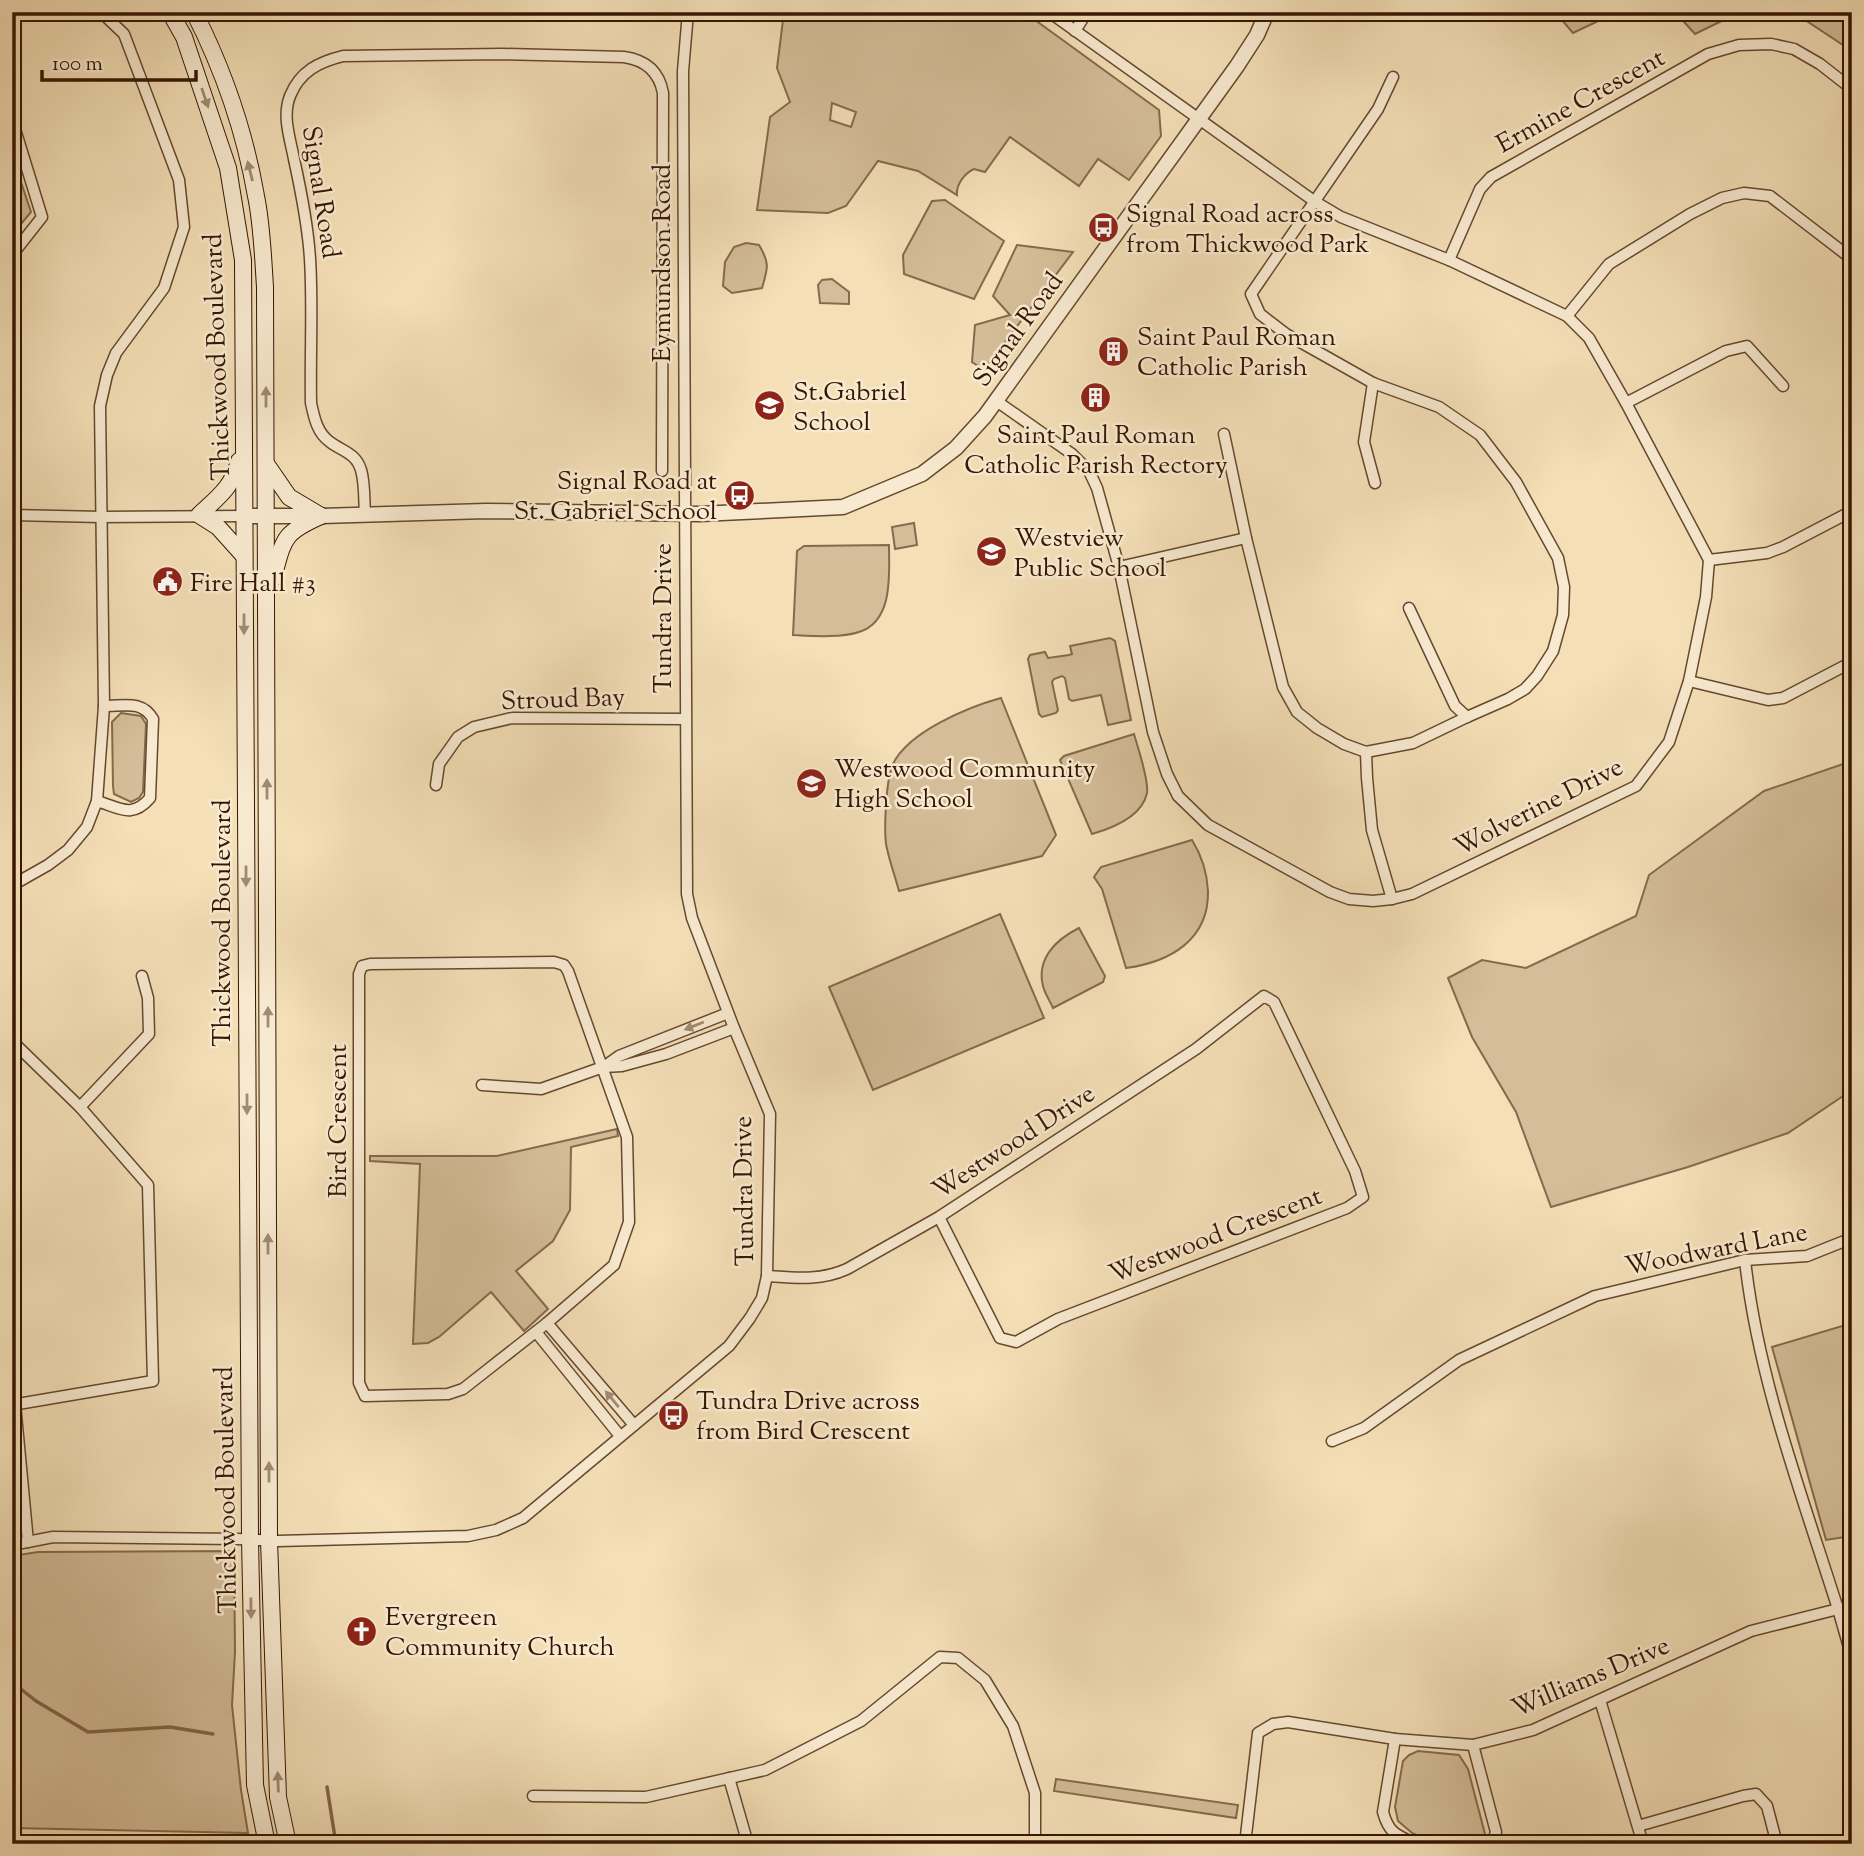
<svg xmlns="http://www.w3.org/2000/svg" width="1864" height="1856" font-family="'Sorts Mill Goudy',serif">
  <rect width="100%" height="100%" fill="#f4dfb7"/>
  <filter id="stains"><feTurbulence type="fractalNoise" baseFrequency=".00286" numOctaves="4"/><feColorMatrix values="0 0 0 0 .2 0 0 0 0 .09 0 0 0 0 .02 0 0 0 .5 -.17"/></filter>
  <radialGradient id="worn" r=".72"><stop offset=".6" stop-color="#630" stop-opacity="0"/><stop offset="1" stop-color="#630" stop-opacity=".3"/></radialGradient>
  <g fill="#d4bd98" stroke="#856a4d" stroke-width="2" fill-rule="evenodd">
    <path d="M 784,12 L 898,12 L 903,16 L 904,12 L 1024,12 L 1159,110 L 1161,136 L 1129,180 L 1098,159 L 1079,186 L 1010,137 L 985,172 L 974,169 C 965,173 956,184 957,195 L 918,171 L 878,161 L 846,206 L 828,213 L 757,210 L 770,117 L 790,102 L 777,68 ZM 832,103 L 856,112 L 851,127 L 830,120 Z"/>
    <polygon points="1555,12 1617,12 1573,33"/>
    <polygon points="1675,12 1740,12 1695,34"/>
    <polygon points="1793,12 1852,12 1852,51"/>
    <polygon points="12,155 31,212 12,235"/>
    <polygon points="945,200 1004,241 974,299 904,274 903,255 932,201"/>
    <path d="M 746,243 L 759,245 C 770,263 768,268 762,288 L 732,293 L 723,286 L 725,262 L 734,247 Z"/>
    <polygon points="1017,245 1073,252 984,370 972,362 975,325 1010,315 993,296"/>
    <polygon points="832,279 849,292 849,304 820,303 818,285 822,280"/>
    <polygon points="914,523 917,545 895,549 892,527"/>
    <path d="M 889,545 C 889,573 894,621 859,632 C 841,638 813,636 793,635 L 797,551 L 804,546 Z"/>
    <polygon points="1110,638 1115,641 1131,720 1108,725 1101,695 1072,701 1069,699 1065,678 1062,676 1054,679 1052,682 1058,710 1056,713 1042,717 1039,714 1028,659 1030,655 1045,652 1048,658 1069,655 1072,654 1070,646"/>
    <path d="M 1001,698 L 1056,835 L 1042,856 L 899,891 C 895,876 889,860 886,844 C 884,829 886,778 893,764 C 908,732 968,707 1001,698 Z"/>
    <polygon points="121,713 141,716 146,724 143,792 139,798 131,802 114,794 113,786 112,722"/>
    <path d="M 1134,734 C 1138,748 1149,780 1147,793 C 1142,817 1113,828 1092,834 L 1060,760 L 1064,756 Z"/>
    <polygon points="1852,761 1852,1090 1788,1133 1688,1167 1551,1207 1516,1112 1472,1037 1448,978 1482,960 1526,968 1636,916 1649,875 1764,791"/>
    <path d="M 1192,840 C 1202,856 1207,871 1208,891 C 1209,940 1170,962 1126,968 L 1102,889 L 1094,877 L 1101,867 Z"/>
    <polygon points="1000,914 1044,1018 873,1090 829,987"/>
    <path d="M 1079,928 L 1105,976 L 1103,982 L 1053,1008 C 1050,1001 1045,994 1043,986 C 1036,958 1057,939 1079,928 Z"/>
    <polygon points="617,1129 618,1136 571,1147 570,1210 553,1241 516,1271 548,1309 524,1331 491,1292 439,1337 428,1343 413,1344 420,1164 370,1161 370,1156 497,1156"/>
    <polygon points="1852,1323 1852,1536 1826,1540 1772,1347"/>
    <polygon points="234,1551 235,1652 232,1705 241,1790 248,1833 12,1828 12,1556 38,1552"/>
    <polygon points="1418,1751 1459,1755 1468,1769 1485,1834 1485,1841 1483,1844 1438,1844 1412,1833 1398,1821 1395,1807 1403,1761 1409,1755"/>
    <polygon points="1056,1779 1238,1805 1236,1818 1054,1791"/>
  </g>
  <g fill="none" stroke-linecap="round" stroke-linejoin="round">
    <g stroke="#816649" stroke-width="3.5">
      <polyline points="12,1684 17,1686 36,1701 88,1732 170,1727 213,1734"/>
      <polyline points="327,1787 336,1844"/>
    </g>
    <defs>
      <g id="minor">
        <polyline points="1075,31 1087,12"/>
        <polyline points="12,125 14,126 42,217 12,255"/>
        <polyline points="1449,260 1480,189 1491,177 1708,54 1739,45 1771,44 1794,49 1820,64 1852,89"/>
        <polyline points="1567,316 1609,264 1690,214 1722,198 1744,193 1770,196 1852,259"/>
        <polyline points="1373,383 1364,442 1375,483"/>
        <polyline points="995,400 1072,454 1089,471 1097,488 1119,567 1153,732 1167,774 1178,796 1208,825 1330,892 1349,899 1373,901 1392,899 1412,894 1636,786 1669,742 1689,681 1706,597 1709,560 1626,403 1589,338 1567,316 1449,260 1341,217 1314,201 1049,12"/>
        <polyline points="1626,403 1726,351 1747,346 1783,386"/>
        <polyline points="1224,434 1246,538 1283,687 1297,712 1317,728 1344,744 1366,752 1413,743 1467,717 1508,699 1525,689 1537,676 1553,651 1563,615 1564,587 1558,558 1516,482 1480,435 1439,407 1373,383 1286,334 1260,314 1251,294 1378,109 1393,77"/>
        <path d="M 365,514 C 364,501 365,483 361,470 C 356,453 342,451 330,442 C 317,433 314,417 311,403 C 310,356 313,305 310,259 C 308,225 301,191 294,159 C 290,138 282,116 290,96 C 300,71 319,62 343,56 L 503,54 L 624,57 C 645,60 659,71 663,93 L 662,471"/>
        <polyline points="12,515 101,517 244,516"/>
        <polyline points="1709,560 1767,553 1783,547 1852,511"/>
        <polyline points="1119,567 1246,538"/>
        <polyline points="1409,608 1455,706 1467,717"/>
        <polyline points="1689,681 1768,700 1783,698 1852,662"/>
        <polyline points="1366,752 1367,778 1372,830 1392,899"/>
        <polyline points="436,785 439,764 458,737 474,727 512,718 685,719"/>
        <path d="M 97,801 C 120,808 132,819 150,798 L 153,719 C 142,700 125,706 104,706"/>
        <polyline points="12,883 18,882 48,865 68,850 87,827 97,801 104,706 100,406 107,375 116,353 164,288 184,227 179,180 124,34 101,12"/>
        <polygon points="554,962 564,965 568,971 627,1137 629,1222 614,1265 547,1323 463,1389 448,1394 365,1396 359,1383 359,974 362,966 370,964"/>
        <polyline points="12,1041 80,1107 148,1185 153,1381 12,1405"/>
        <polyline points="605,1066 619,1056 728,1013"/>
        <polyline points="482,1085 541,1089 603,1067 622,1066 666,1054 734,1028"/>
        <polyline points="80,1107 149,1034 148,998 142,976"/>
        <polyline points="12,1269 15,1279 15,1404 28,1542"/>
        <path d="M 767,1276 C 797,1278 820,1281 847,1269 L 939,1217 L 1196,1049 L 1264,996 L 1274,1002 L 1355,1171 L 1363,1197 L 1347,1208 L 1058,1319 L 1016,1342 L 1000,1338 L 939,1217"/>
        <polyline points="547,1323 634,1425"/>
        <polyline points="536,1332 620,1436"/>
        <polyline points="1332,1441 1364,1428 1459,1360 1595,1296 1745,1260 1807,1256 1852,1238"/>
        <polyline points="12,1545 53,1537 238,1539 278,1541 468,1536 496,1530 523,1518 729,1346 750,1318 762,1298 767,1276 770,1114 734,1028 692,918 687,894 683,71 688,12"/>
        <polyline points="1852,1607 1838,1609 1852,1658"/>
        <polyline points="1600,1700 1643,1844"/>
        <path d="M 1395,1739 L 1383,1812 C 1389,1834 1397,1835 1416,1844"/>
        <polyline points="1473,1745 1496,1832 1492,1844"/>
        <polyline points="729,1778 748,1844"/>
        <polyline points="533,1796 646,1797 765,1770 861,1721 940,1657 958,1658 985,1680 1013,1726 1035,1793 1035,1844"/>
        <polyline points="1638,1826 1743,1796 1756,1794 1767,1806 1777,1844"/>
        <path d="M 1245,1844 L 1258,1733 L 1273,1724 L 1288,1722 L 1395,1739 L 1473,1745 L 1533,1730 L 1751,1631 L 1838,1609 C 1802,1495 1758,1379 1745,1260"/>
      </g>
      <polyline id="tertiary" points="244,516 321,516 486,511 700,514 843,507 922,474 956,448 985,416 1237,66 1257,35 1267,12"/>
      <g id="secondary">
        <polyline points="170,12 184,37 228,168 243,260 250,1539 255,1785 267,1844"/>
        <path d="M 194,12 C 223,69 245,133 256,196 C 262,225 263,257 265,287 L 269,1540 L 278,1797 L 288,1844"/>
        <path d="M 239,461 C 232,488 218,497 199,515 L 218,527 L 244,556"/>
        <polyline points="267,465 289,497 321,516"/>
        <path d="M 273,578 C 284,539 282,533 321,516"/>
      </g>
    </defs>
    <use href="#minor" stroke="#66482f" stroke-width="13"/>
    <use href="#tertiary" stroke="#66482f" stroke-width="17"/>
    <use href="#secondary" stroke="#361602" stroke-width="18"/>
    <use href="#minor" stroke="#f8ead0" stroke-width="10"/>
    <use href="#tertiary" stroke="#f8ead0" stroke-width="14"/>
    <use href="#secondary" stroke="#f8ead0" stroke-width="16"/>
  </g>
  <defs><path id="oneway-solid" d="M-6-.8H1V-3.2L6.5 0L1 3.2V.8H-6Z" transform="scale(1.75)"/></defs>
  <g fill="#a18b73">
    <use href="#oneway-solid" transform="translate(205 98) rotate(71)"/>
    <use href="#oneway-solid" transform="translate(250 171) rotate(-104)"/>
    <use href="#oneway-solid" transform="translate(266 397) rotate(-90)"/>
    <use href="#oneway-solid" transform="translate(244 624) rotate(90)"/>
    <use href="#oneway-solid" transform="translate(267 789) rotate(-90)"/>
    <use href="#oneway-solid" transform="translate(246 876) rotate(90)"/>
    <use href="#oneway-solid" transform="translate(268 1017) rotate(-90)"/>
    <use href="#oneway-solid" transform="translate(694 1026) rotate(158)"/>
    <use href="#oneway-solid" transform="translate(247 1104) rotate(90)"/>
    <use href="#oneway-solid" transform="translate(268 1244) rotate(-90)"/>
    <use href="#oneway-solid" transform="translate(612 1399) rotate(-130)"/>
    <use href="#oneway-solid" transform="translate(269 1472) rotate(-90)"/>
    <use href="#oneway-solid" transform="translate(251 1608) rotate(89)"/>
    <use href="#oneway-solid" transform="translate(278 1782) rotate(-92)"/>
  </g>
  <defs>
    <symbol id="bus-disc" viewBox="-11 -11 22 22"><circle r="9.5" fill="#8f2418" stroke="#f8ead0"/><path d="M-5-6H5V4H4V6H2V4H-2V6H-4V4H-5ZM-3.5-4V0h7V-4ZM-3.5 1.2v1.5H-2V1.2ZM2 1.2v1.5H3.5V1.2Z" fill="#fff"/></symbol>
    <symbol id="building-disc" viewBox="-11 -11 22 22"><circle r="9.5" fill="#8f2418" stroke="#f8ead0"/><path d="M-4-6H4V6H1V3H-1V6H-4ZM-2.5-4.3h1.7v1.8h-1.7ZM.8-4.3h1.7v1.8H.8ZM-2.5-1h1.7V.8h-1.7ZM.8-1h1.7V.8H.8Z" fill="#fff"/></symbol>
    <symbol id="school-disc" viewBox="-11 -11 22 22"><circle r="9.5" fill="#8f2418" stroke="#f8ead0"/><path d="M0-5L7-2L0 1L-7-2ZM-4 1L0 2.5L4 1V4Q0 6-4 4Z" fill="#fff"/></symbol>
    <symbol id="civic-disc" viewBox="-11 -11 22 22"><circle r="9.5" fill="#8f2418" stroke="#f8ead0"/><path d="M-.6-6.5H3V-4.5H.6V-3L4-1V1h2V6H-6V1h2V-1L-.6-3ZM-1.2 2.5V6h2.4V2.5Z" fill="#fff"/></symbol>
    <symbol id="church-disc" viewBox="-11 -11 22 22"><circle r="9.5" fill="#8f2418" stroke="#f8ead0"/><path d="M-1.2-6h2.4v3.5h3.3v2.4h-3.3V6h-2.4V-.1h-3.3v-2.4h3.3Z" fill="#fff"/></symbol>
  </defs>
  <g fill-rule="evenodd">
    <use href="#bus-disc" x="1086" y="210" width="35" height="35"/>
    <use href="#building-disc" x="1096" y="334" width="35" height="35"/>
    <use href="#building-disc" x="1078" y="380" width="35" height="35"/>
    <use href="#school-disc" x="752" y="388" width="35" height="35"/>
    <use href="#bus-disc" x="722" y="478" width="35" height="35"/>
    <use href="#school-disc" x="974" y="534" width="35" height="35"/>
    <use href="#civic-disc" x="150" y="564" width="35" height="35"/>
    <use href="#school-disc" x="794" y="766" width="35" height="35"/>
    <use href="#bus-disc" x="656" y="1398" width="35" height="35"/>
    <use href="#church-disc" x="344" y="1614" width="35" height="35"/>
  </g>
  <g text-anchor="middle" stroke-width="5" stroke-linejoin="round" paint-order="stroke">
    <g font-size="26" fill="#361602" stroke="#f8ead0">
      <text transform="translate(1580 100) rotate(-29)" y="9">Ermine Crescent</text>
      <text transform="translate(322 192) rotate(81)" y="9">Signal Road</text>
      <text transform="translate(661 263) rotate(-90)" y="9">Eymundson Road</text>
      <text transform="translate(1017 329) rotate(-54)" y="9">Signal Road</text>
      <text transform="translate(216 357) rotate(-92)" y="9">Thickwood Boulevard</text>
      <text transform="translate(662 618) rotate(-90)" y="9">Tundra Drive</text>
      <text transform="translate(563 698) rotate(-2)" y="9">Stroud Bay</text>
      <text transform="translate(1538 806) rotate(-27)" y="9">Wolverine Drive</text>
      <text transform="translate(221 923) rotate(-90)" y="9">Thickwood Boulevard</text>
      <text transform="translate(337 1121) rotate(-90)" y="9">Bird Crescent</text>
      <text transform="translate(1013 1141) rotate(-33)" y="9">Westwood Drive</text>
      <text transform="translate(743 1191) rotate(-91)" y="9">Tundra Drive</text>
      <text transform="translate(1215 1234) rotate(-21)" y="9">Westwood Crescent</text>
      <text transform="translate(1716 1248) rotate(-11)" y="9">Woodward Lane</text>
      <text transform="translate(225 1490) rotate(-91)" y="9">Thickwood Boulevard</text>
      <text transform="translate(1590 1676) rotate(-23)" y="9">Williams Drive</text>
    </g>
    <g font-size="26" fill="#361602" stroke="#f8ead0" text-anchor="start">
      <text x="1126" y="222">Signal Road across<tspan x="1126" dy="30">from Thickwood Park</tspan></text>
      <text x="1137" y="345">Saint Paul Roman<tspan x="1137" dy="30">Catholic Parish</tspan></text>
      <text x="793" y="400">St.Gabriel<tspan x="793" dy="30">School</tspan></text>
      <text x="1096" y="443" text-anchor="middle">Saint Paul Roman<tspan x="1096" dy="30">Catholic Parish Rectory</tspan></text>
      <text x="717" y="489" text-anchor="end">Signal Road at<tspan x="717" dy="30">St. Gabriel School</tspan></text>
      <text x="1014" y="546">Westview<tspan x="1014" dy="30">Public School</tspan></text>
      <text x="190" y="591">Fire Hall #3</text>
      <text x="834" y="777">Westwood Community<tspan x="834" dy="30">High School</tspan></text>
      <text x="696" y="1409">Tundra Drive across<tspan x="696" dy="30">from Bird Crescent</tspan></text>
      <text x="385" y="1625">Evergreen<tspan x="385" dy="30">Community Church</tspan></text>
    </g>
  </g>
  <rect width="1864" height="1856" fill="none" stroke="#f4dfb7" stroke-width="42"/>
  <rect x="14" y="14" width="1836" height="1828" fill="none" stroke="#361602" stroke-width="3.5"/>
  <rect x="21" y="21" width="1822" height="1814" fill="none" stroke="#361602" stroke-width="2"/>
  <path d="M42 70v10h154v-10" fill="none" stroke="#361602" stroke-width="3.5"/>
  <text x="52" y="70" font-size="21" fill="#361602" stroke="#f8ead0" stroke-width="5" paint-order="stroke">100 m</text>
  <rect width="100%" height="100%" filter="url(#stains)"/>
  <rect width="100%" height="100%" fill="url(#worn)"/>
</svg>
